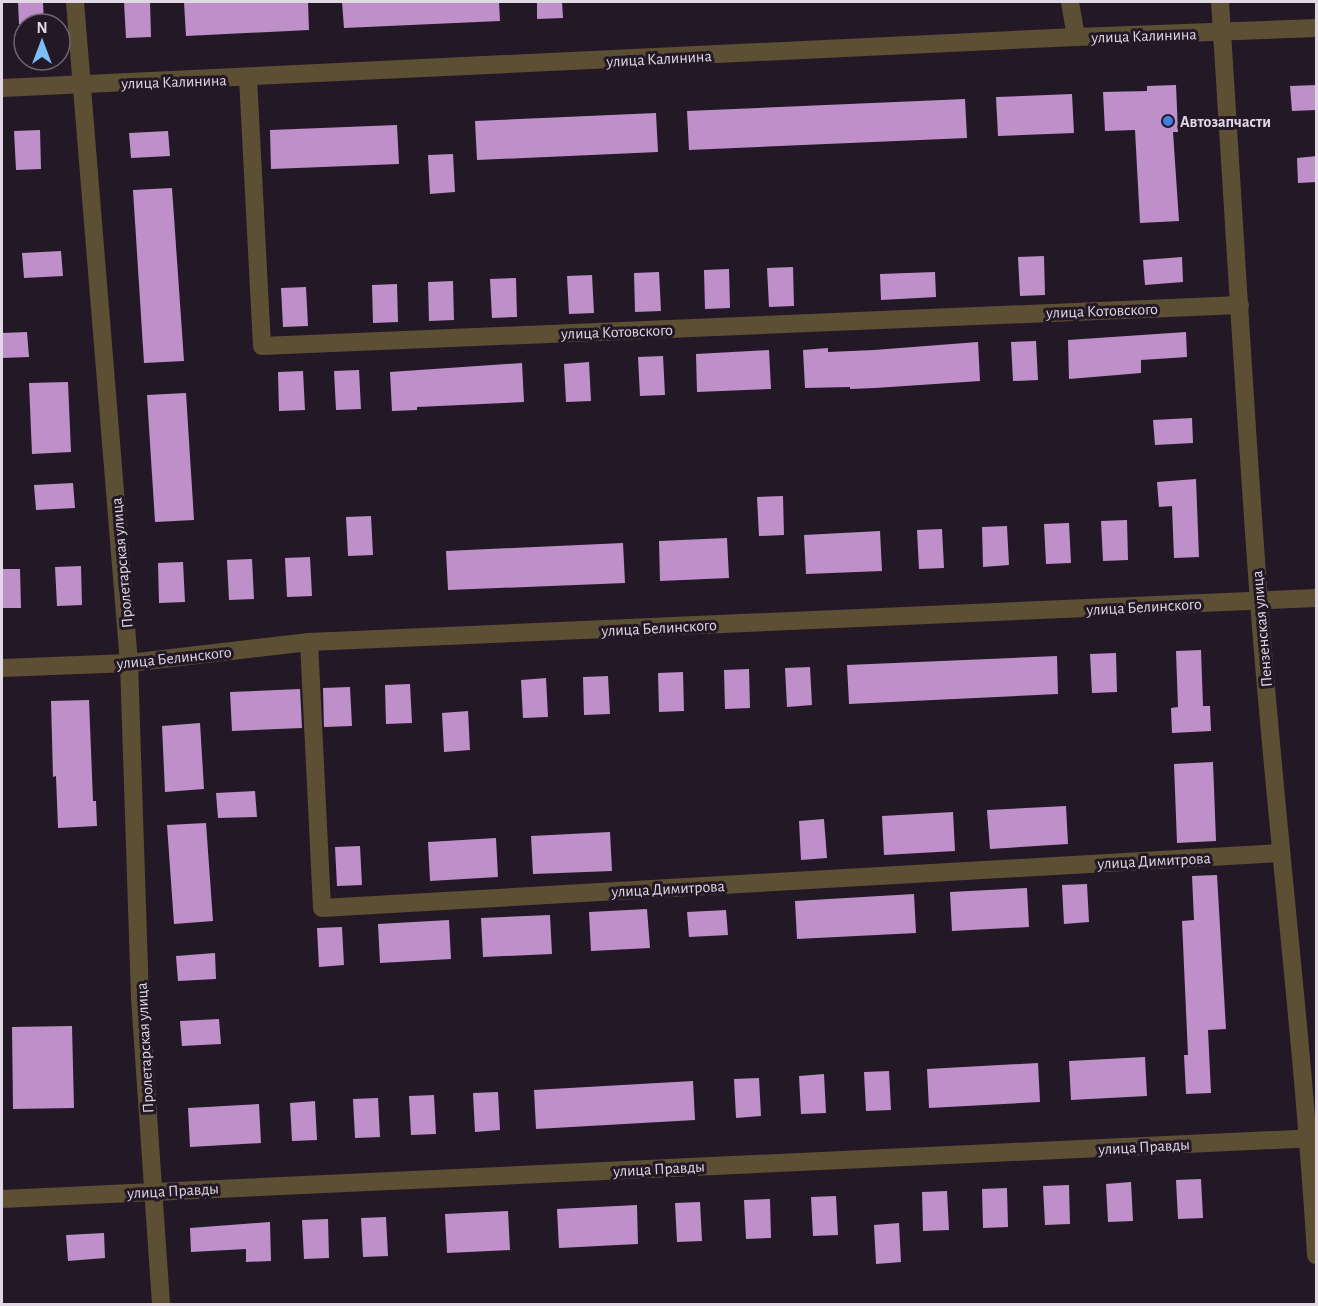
<svg xmlns="http://www.w3.org/2000/svg" width="1318" height="1306" font-family="'Alegreya Sans',sans-serif">
  <rect width="100%" height="100%" fill="#231826"/>
  <g fill="#bf8fca">
    <polygon points="18,2 43,2 44,24 19,24"/>
    <polygon points="124,2 150,2 151,37 126,38"/>
    <polygon points="184,2 308,2 309,30 186,36"/>
    <polygon points="342,2 499,2 500,21 344,28"/>
    <polygon points="537,2 562,2 563,18 537,19"/>
    <polygon points="1176,85 1178,132 1173,132 1179,221 1140,223 1135,130 1105,131 1103,92 1147,91 1147,86"/>
    <polygon points="1317,85 1317,110 1292,111 1290,86"/>
    <polygon points="1072,94 1074,133 998,136 996,97"/>
    <polygon points="965,99 967,138 689,150 687,111"/>
    <polygon points="656,113 658,152 477,160 475,121"/>
    <polygon points="397,125 399,164 271,169 270,130"/>
    <polygon points="40,130 41,169 16,170 14,131"/>
    <polygon points="168,131 170,156 131,158 129,133"/>
    <polygon points="453,154 455,192 430,194 428,155"/>
    <polygon points="1317,156 1317,182 1298,183 1297,158"/>
    <polygon points="172,188 184,361 144,363 133,190"/>
    <polygon points="61,251 63,276 24,278 22,253"/>
    <polygon points="1044,256 1045,295 1020,296 1018,257"/>
    <polygon points="1182,257 1183,282 1145,285 1143,260"/>
    <polygon points="793,267 794,306 769,307 767,268"/>
    <polygon points="729,269 730,308 705,309 704,270"/>
    <polygon points="659,272 661,311 635,312 634,273"/>
    <polygon points="935,272 936,297 881,300 880,274"/>
    <polygon points="592,275 594,313 569,314 567,276"/>
    <polygon points="516,278 517,317 492,318 490,279"/>
    <polygon points="453,281 454,320 429,321 428,282"/>
    <polygon points="397,284 398,322 373,323 372,285"/>
    <polygon points="306,287 308,326 283,327 281,288"/>
    <polygon points="27,332 29,357 2,358 2,333"/>
    <polygon points="1186,332 1187,357 1141,360 1141,373 1069,379 1068,340"/>
    <polygon points="1036,341 1038,380 1013,381 1011,342"/>
    <polygon points="978,342 980,381 875,388 850,389 850,387 805,388 803,350 828,348 828,352 874,350"/>
    <polygon points="769,350 771,389 697,392 696,354"/>
    <polygon points="663,356 665,395 640,396 638,357"/>
    <polygon points="589,362 591,401 566,402 564,364"/>
    <polygon points="522,363 524,402 417,407 417,410 392,411 390,372"/>
    <polygon points="359,370 361,409 336,410 334,371"/>
    <polygon points="303,371 305,410 279,411 278,372"/>
    <polygon points="68,382 71,452 32,454 29,383"/>
    <polygon points="186,393 194,520 155,522 147,395"/>
    <polygon points="1192,418 1193,443 1155,445 1153,420"/>
    <polygon points="1196,479 1199,557 1174,558 1172,506 1159,507 1157,482"/>
    <polygon points="73,483 75,508 36,510 34,485"/>
    <polygon points="783,496 784,535 759,536 757,497"/>
    <polygon points="371,516 373,555 348,556 346,517"/>
    <polygon points="1127,520 1128,560 1103,561 1101,521"/>
    <polygon points="1069,523 1071,563 1046,564 1044,524"/>
    <polygon points="1007,526 1009,565 983,567 982,527"/>
    <polygon points="942,529 944,568 919,569 917,530"/>
    <polygon points="880,531 882,571 806,574 804,535"/>
    <polygon points="727,538 729,578 660,581 659,541"/>
    <polygon points="623,543 625,583 448,590 446,551"/>
    <polygon points="310,557 312,596 287,597 285,558"/>
    <polygon points="252,559 254,599 229,600 227,560"/>
    <polygon points="183,562 185,602 159,603 158,563"/>
    <polygon points="81,566 82,605 57,606 55,567"/>
    <polygon points="2,569 20,569 21,608 2,608"/>
    <polygon points="1201,650 1203,706 1210,706 1211,731 1172,733 1171,708 1178,707 1176,651"/>
    <polygon points="1116,653 1117,692 1092,693 1090,654"/>
    <polygon points="1057,656 1058,694 849,704 847,665"/>
    <polygon points="810,667 812,705 787,707 785,668"/>
    <polygon points="749,669 750,708 725,709 724,670"/>
    <polygon points="683,672 684,711 659,712 658,673"/>
    <polygon points="608,676 610,714 584,715 583,677"/>
    <polygon points="546,678 548,717 523,718 521,680"/>
    <polygon points="410,684 412,723 386,724 385,685"/>
    <polygon points="350,687 352,726 324,727 323,688"/>
    <polygon points="300,689 302,728 232,731 230,692"/>
    <polygon points="89,700 93,801 96,801 97,826 58,828 56,776 53,777 51,701"/>
    <polygon points="468,711 470,750 444,752 442,713"/>
    <polygon points="200,723 204,789 165,792 162,726"/>
    <polygon points="1213,762 1216,841 1177,843 1174,764"/>
    <polygon points="255,791 257,817 218,818 216,793"/>
    <polygon points="1066,806 1068,844 990,849 987,810"/>
    <polygon points="953,812 955,851 884,855 882,816"/>
    <polygon points="824,819 827,858 801,860 799,821"/>
    <polygon points="206,823 213,921 174,924 167,825"/>
    <polygon points="610,832 612,871 533,874 531,836"/>
    <polygon points="496,838 498,877 430,881 428,842"/>
    <polygon points="360,846 362,885 337,886 335,847"/>
    <polygon points="1217,875 1226,1029 1208,1030 1211,1093 1186,1094 1184,1055 1188,1055 1182,921 1194,920 1192,876"/>
    <polygon points="1087,884 1089,922 1064,924 1062,885"/>
    <polygon points="1027,888 1029,927 952,931 950,892"/>
    <polygon points="914,894 916,933 797,939 795,901"/>
    <polygon points="647,909 650,948 591,951 589,912"/>
    <polygon points="726,910 728,935 689,937 687,912"/>
    <polygon points="550,915 552,954 483,957 481,918"/>
    <polygon points="449,920 451,959 380,963 378,924"/>
    <polygon points="342,927 344,965 319,967 317,928"/>
    <polygon points="215,953 216,979 178,981 176,956"/>
    <polygon points="219,1019 221,1044 182,1046 180,1021"/>
    <polygon points="72,1026 74,1108 13,1109 12,1027"/>
    <polygon points="1145,1057 1147,1096 1071,1100 1069,1061"/>
    <polygon points="1038,1063 1040,1102 929,1108 927,1069"/>
    <polygon points="889,1071 891,1110 866,1111 864,1072"/>
    <polygon points="824,1074 826,1113 801,1114 799,1076"/>
    <polygon points="759,1078 761,1116 736,1118 734,1079"/>
    <polygon points="693,1081 695,1120 536,1129 534,1090"/>
    <polygon points="498,1092 500,1130 475,1132 473,1093"/>
    <polygon points="434,1095 436,1134 411,1135 409,1096"/>
    <polygon points="378,1098 380,1137 355,1138 353,1099"/>
    <polygon points="315,1101 317,1140 292,1141 290,1103"/>
    <polygon points="259,1104 261,1143 190,1147 188,1108"/>
    <polygon points="1201,1179 1203,1218 1178,1219 1176,1180"/>
    <polygon points="1131,1182 1133,1221 1108,1222 1106,1184"/>
    <polygon points="1069,1185 1070,1224 1045,1225 1043,1186"/>
    <polygon points="1007,1188 1008,1227 983,1228 982,1189"/>
    <polygon points="947,1191 949,1230 923,1231 922,1192"/>
    <polygon points="836,1196 838,1235 813,1236 811,1197"/>
    <polygon points="770,1199 771,1238 746,1239 744,1200"/>
    <polygon points="700,1202 702,1241 677,1242 675,1203"/>
    <polygon points="637,1205 638,1244 559,1248 557,1209"/>
    <polygon points="508,1211 510,1250 447,1253 445,1214"/>
    <polygon points="386,1217 388,1256 363,1257 361,1218"/>
    <polygon points="328,1219 329,1258 304,1259 302,1220"/>
    <polygon points="270,1222 271,1261 246,1262 246,1249 191,1252 190,1228"/>
    <polygon points="899,1223 901,1262 876,1264 874,1225"/>
    <polygon points="104,1233 105,1258 68,1261 66,1235"/>
  </g>
  <g fill="none" stroke-linecap="round" stroke-linejoin="round">
    <g stroke="#5d4f34" stroke-width="18">
      <polyline points="75,2 129,663 140,998 161,1304"/>
      <polyline points="1070,2 1076,37"/>
      <path d="M 1220,2 C 1233,201 1244,401 1259,601 C 1275,819 1303,1036 1316,1255"/>
      <polyline points="248,78 262,346 1240,305"/>
      <polyline points="2,88 1076,37 1316,28"/>
      <polyline points="309,642 322,908 1280,853"/>
      <polyline points="2,668 129,663 309,642 1316,598"/>
      <polyline points="2,1199 1316,1138"/>
    </g>
  </g>
  <circle fill="#3f7fe0" stroke="#231826" stroke-width="2" cx="1168" cy="121" r="6"/>
  <g text-anchor="middle" stroke-width="6" stroke-linejoin="round" paint-order="stroke">
    <g font-size="16" fill="#e0d8e2" stroke="#231826">
      <text transform="translate(1144 35) rotate(-2)" y="6">улица Калинина</text>
      <text transform="translate(659 58) rotate(-3)" y="6">улица Калинина</text>
      <text transform="translate(174 81) rotate(-2)" y="6">улица Калинина</text>
      <text transform="translate(1102 310) rotate(-2)" y="6">улица Котовского</text>
      <text transform="translate(617 331) rotate(-2)" y="6">улица Котовского</text>
      <text transform="translate(121 563) rotate(-95)" y="6">Пролетарская улица</text>
      <text transform="translate(1144 606) rotate(-3)" y="6">улица Белинского</text>
      <text transform="translate(659 627) rotate(-3)" y="6">улица Белинского</text>
      <text transform="translate(1261 629) rotate(-95)" y="6">Пензенская улица</text>
      <text transform="translate(174 657) rotate(-6)" y="6">улица Белинского</text>
      <text transform="translate(1154 860) rotate(-3)" y="6">улица Димитрова</text>
      <text transform="translate(668 888) rotate(-3)" y="6">улица Димитрова</text>
      <text transform="translate(144 1048) rotate(-93)" y="6">Пролетарская улица</text>
      <text transform="translate(1144 1146) rotate(-3)" y="6">улица Правды</text>
      <text transform="translate(659 1168) rotate(-3)" y="6">улица Правды</text>
      <text transform="translate(173 1190) rotate(-3)" y="6">улица Правды</text>
    </g>
    <g font-size="16" font-weight="bold" fill="#e0d8e2" stroke="#231826" text-anchor="start">
      <text x="1180" y="127">Автозапчасти</text>
    </g>
  </g>
  <rect width="1318" height="1306" fill="none" stroke="#e0d8e2" stroke-width="6"/>
  <g transform="translate(42 42)"><circle r="28" fill="#231826" stroke="#6f6571" stroke-width="1.5"/>
  <path d="M0-4.5L10 22L0 15L-10 22Z" fill="#7dbef9"/>
  <text y="-9" font-size="16" font-weight="bold" text-anchor="middle" fill="#e0d8e2">N</text>
  </g>
</svg>
